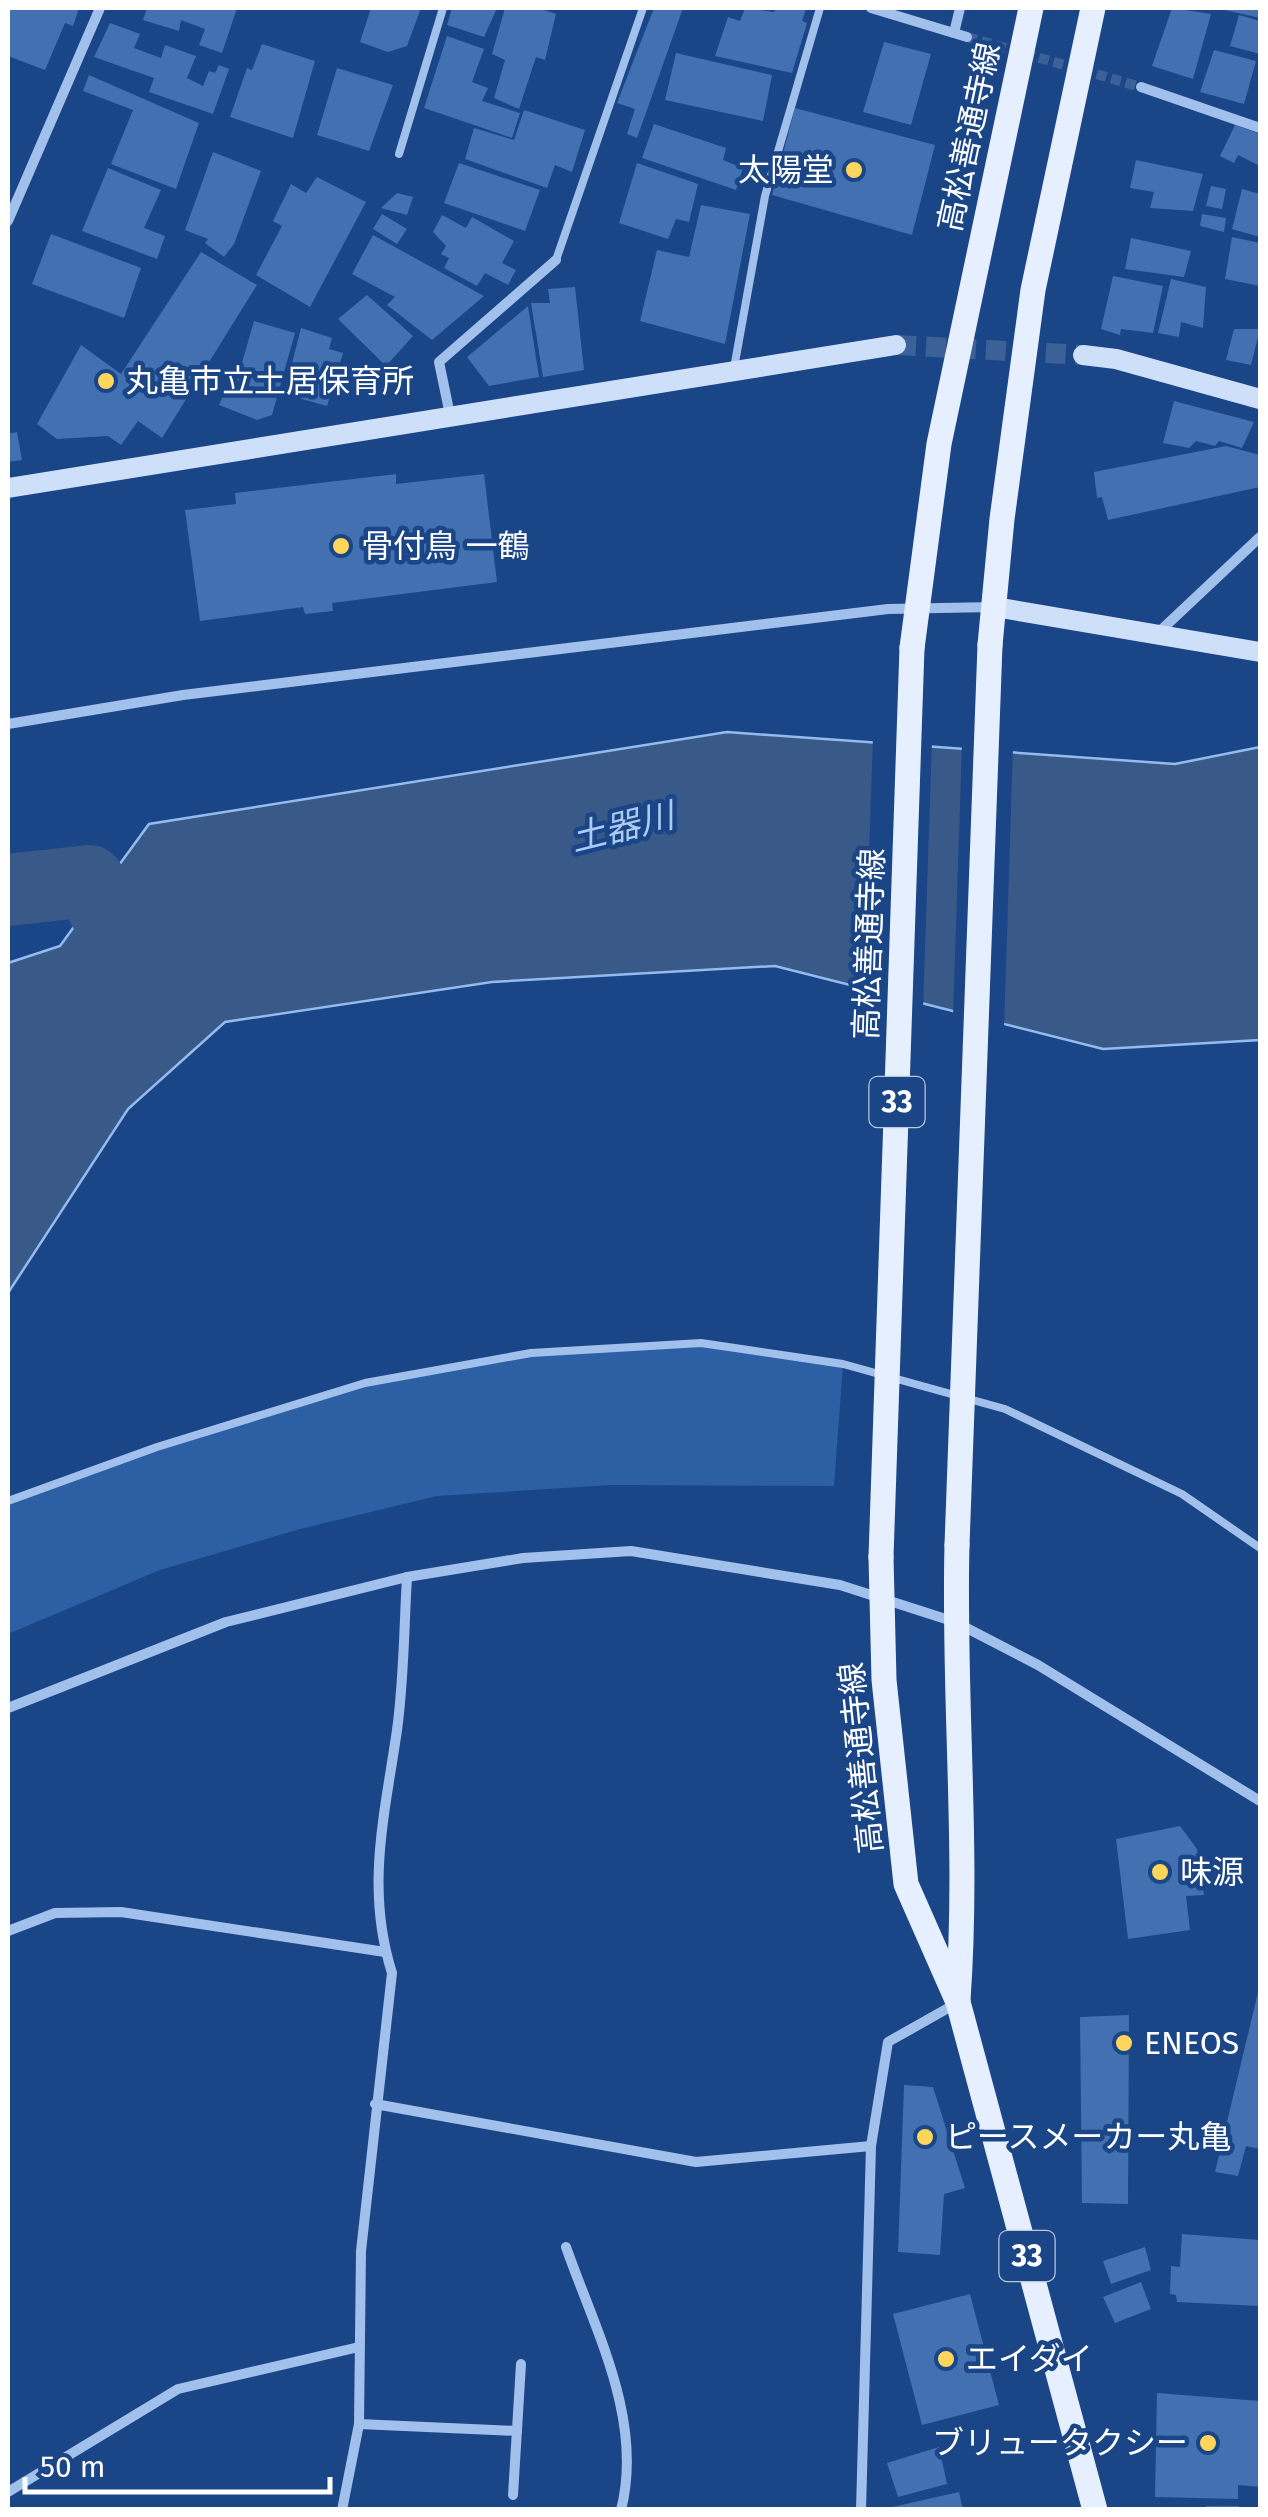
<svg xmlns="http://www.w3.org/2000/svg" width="1268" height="2517" font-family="'Fira Sans','Noto Sans JP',sans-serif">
  <rect width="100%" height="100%" fill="#1a4586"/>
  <polygon fill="#2d5fa5" points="701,1343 843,1364 834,1486 611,1485 437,1496 300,1529 160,1570 8,1634 8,1501 157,1447 365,1383 531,1353"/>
  <polygon fill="#395a89" stroke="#94bbef" stroke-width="2.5" points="727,732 1175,764 1260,747 1260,1040 1103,1049 775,966 492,982 225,1022 128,1109 8,1293 8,963 60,946 149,824"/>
  <g fill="#1a4586">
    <polygon points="873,737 932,741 923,1009 864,994"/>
    <polygon points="962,744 1013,747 1004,1029 953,1016"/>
  </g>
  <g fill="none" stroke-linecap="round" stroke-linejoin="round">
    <polyline stroke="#395a89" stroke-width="72" points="8,890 89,881 144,984"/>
  </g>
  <g fill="#4270b0">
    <polygon points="8,8 79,8 73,26 65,23 45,70 8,56"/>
    <polygon points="147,8 237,8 222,53 199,45 205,29 181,20 179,31 143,20"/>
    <polygon points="371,8 421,8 407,46 388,52 360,42"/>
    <polygon points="452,8 497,8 484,37 447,25"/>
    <polygon points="505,8 538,8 556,14 545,60 536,57 519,109 494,98 505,60 492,54"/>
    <polygon points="654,8 683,8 637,138 627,134 635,109 617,103"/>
    <polygon points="745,8 774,12 776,8 806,9 802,21 807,23 792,73 715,56 728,17 740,21"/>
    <polygon points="1172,8 1211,14 1193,79 1152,66"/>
    <polygon points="1220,8 1260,8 1260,18 1220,9"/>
    <polygon points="1239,15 1260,21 1260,54 1230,46"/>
    <polygon points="110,23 140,34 134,48 161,58 165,45 196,56 187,78 203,86 209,71 215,73 219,65 229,69 213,114 149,92 154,78 94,57"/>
    <polygon points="447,36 484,49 472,82 488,88 482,101 520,113 512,138 424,108"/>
    <polygon points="884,42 931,54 911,125 863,112"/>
    <polygon points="262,44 315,61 293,138 230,117 247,68 252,70"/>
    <polygon points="1214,50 1256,61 1244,104 1200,92"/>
    <polygon points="676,53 772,75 763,121 665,100"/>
    <polygon points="337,68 393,85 369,151 317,135"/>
    <polygon points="89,75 199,123 176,189 111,164 133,110 83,91"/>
    <polygon points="795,108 935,145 912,235 772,195"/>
    <polygon points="524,110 585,130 572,172 555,165 547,188 465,159 474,128 514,140"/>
    <polygon points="654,124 726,148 723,160 743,168 736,190 642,158"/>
    <polygon points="1235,125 1260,134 1258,165 1238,155 1234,163 1220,156"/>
    <polygon points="213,152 261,171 234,244 224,257 205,243 208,239 185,230"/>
    <polygon points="1136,160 1203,174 1193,211 1150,208 1154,192 1130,188"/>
    <polygon points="459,163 540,190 525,231 444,203"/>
    <polygon points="637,163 698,184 689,222 676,219 668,239 619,223"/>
    <polygon points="108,168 161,190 144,228 165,236 157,259 82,231"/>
    <polygon points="317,177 366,202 310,307 256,275 282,226 273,221 291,184 306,193"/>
    <polygon points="1211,186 1226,189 1222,209 1206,206"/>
    <polygon points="1242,189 1260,194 1260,237 1232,229"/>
    <polygon points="397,193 413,197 407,215 381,208"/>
    <polygon points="701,205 750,214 725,344 640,321 657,250 689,257"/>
    <polygon points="382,214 407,229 397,244 373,229"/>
    <polygon points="1202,214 1226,218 1224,232 1200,226"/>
    <polygon points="442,215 466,228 472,217 514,241 502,263 516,270 508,285 485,273 477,286 444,268 449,258 441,254 446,246 433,232"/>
    <polygon points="51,234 141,268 124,318 32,284"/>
    <polygon points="373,235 484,296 432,340 387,305 395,297 352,274"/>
    <polygon points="1232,237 1260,243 1260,286 1225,279"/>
    <polygon points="1131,238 1191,251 1184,277 1125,269"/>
    <polygon points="201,252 257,285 162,438 138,421 121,445 108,436 57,439 37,424 81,345 121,374"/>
    <polygon points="1113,276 1163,286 1153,333 1121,329 1120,335 1101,329"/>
    <polygon points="1171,279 1206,287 1203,328 1181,322 1179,337 1158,333"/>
    <polygon points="575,287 584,370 543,377 531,303 550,303 548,289"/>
    <polygon points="367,295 413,336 386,366 338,319"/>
    <polygon points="528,306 539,377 489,386 467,357"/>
    <polygon points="254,321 295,333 272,415 257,420 219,405 231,378 237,380"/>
    <polygon points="301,328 332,338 329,349 343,353 327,406 284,394"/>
    <polygon points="1234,329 1260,329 1251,365 1226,360"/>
    <polygon points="1174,401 1254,422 1242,448 1219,441 1215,446 1196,441 1189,448 1163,443"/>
    <polygon points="17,432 22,460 8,462 8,434"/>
    <polygon points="1226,446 1260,455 1260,487 1108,520 1102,497 1097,498 1094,472"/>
    <polygon points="396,474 396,484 484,474 497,582 332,603 333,611 305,614 303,607 200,621 185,510 236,504 235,493"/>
    <polygon points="1180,1826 1197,1849 1204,1895 1186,1896 1190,1930 1128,1939 1116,1839"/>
    <polygon points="1259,1988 1260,2149 1246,2146 1238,2176 1215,2172"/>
    <polygon points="1129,2015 1128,2204 1082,2203 1080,2017"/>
    <polygon points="904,2085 933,2087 965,2188 944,2194 940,2255 898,2252"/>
    <polygon points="1182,2234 1260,2240 1260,2306 1177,2302 1176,2295 1170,2294 1171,2266 1180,2267"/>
    <polygon points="1145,2247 1151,2270 1111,2284 1103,2261"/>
    <polygon points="1141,2282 1151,2309 1115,2323 1103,2297"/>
    <polygon points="970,2294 999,2405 922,2425 893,2314"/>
    <polygon points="1157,2393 1260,2401 1260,2487 1238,2485 1238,2499 1155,2497"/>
    <polygon points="939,2447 947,2484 898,2497 887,2463"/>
    <polygon points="959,2492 963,2510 888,2510 888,2508"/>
    <polygon points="1206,2506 1239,2506 1238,2510 1206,2510"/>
  </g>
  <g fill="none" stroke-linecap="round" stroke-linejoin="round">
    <polyline stroke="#3c6198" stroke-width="10" stroke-dasharray="10 5" stroke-linecap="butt" points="967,37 1141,87"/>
    <polyline stroke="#3c6198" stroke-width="20" stroke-dasharray="20 10" stroke-linecap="butt" points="896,345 1083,355"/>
    <g stroke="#a1c0ec" stroke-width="8">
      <polyline points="399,154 443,8"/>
      <polyline points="556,260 643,8"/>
      <polyline points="734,368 765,196 820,8"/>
      <polyline points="8,1501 157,1447 365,1383 531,1353 701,1343 843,1364 1005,1409 1182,1494 1260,1548"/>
    </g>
    <g stroke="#a1c0ec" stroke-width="10">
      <polyline points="871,8 967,37"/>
      <polyline points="954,33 960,8"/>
      <polyline points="1141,87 1260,128"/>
      <polyline points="8,221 100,8"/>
      <polyline points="450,415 439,362 556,260"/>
      <polyline points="1159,632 1260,537"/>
      <polyline points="8,724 183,695 888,609 994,607"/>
      <polyline points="8,1708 226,1622 407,1577 523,1558 631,1551 840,1585 955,1622 1038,1665 1260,1801"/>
      <polyline points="8,1931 55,1913 121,1912 385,1952"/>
      <polyline points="375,2104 696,2162 871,2146"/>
      <path d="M 566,2247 C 595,2330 644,2420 621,2510"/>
      <polyline points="359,2424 517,2431"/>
      <polyline points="8,2492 178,2389 359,2347"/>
      <polyline points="513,2495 521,2364"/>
      <path d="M 342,2510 L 359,2424 L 361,2251 L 392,1973 C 365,1888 385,1814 397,1730 C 404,1680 404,1627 407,1577"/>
      <polyline points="861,2510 871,2146 888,2042 957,2003"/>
    </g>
    <g stroke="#cddff9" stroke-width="20">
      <polyline points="1083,355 1116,359 1260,399"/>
      <polyline points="8,488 896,345"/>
      <polyline points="995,607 1260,652"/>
    </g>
    <g stroke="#e6efff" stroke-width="25">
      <polyline points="990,645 1002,519 1033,290 1093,8"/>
      <polyline points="912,648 939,444 1031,8"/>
      <path d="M 957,1545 C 953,1698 969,1847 958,2000"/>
      <polyline points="881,1557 884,1680 906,1884 958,2002 1095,2510"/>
    </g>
    <g stroke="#e6efff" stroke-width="25">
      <polyline points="957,1545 990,645"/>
      <polyline points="881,1557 912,648"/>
    </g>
  </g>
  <g fill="#ffd55c" stroke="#1a4586" stroke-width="4">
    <circle cx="854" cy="170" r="10"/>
    <circle cx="106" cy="381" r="10"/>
    <circle cx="341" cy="546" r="10"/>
    <circle cx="1160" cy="1872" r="10"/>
    <circle cx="1124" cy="2043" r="10"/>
    <circle cx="925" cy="2137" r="10"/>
    <circle cx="946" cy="2359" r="10"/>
    <circle cx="1208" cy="2443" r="10"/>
  </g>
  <g text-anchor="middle" stroke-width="9" stroke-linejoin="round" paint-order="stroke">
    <g fill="#1a4586" stroke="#bac7db" stroke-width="2.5">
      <rect x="869.5" y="1077" width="55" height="50" rx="8"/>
      <rect x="999.5" y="2231" width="55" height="50" rx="8"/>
    </g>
    <g font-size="30" font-weight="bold" fill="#fff">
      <text x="897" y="1112">33</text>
      <text x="1027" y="2266">33</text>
    </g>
    <g font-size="32" fill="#fff" stroke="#1a4586">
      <text transform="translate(969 137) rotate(-78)" y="11">高松善通寺線</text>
      <text transform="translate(869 944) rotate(-88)" y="11">高松善通寺線</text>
      <text transform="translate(861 1758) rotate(-96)" y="11">高松善通寺線</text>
    </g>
    <g font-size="32" fill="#fff" stroke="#1a4586" text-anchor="start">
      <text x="834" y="181" text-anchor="end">太陽堂</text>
      <text x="126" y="392">丸亀市立土居保育所</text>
      <text x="361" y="557">骨付鳥 一鶴</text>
      <text x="1180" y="1883">味源</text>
      <text x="1144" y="2054">ENEOS</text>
      <text x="945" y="2148">ピースメーカー丸亀</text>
      <text x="966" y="2370">エイダイ</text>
      <text x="1188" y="2454" text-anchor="end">ブリュータクシー</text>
    </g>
    <g font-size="35" font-style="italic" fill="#accbf4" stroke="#1a4586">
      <text transform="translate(622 827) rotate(-14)" y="12">土器川</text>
    </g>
  </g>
  <rect width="1268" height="2517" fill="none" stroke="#ffffff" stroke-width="20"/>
  <path d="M25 2477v15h305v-15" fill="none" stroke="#ffffff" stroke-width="5"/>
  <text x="40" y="2477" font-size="30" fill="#ffffff" stroke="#1a4586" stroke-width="8" paint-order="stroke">50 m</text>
</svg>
